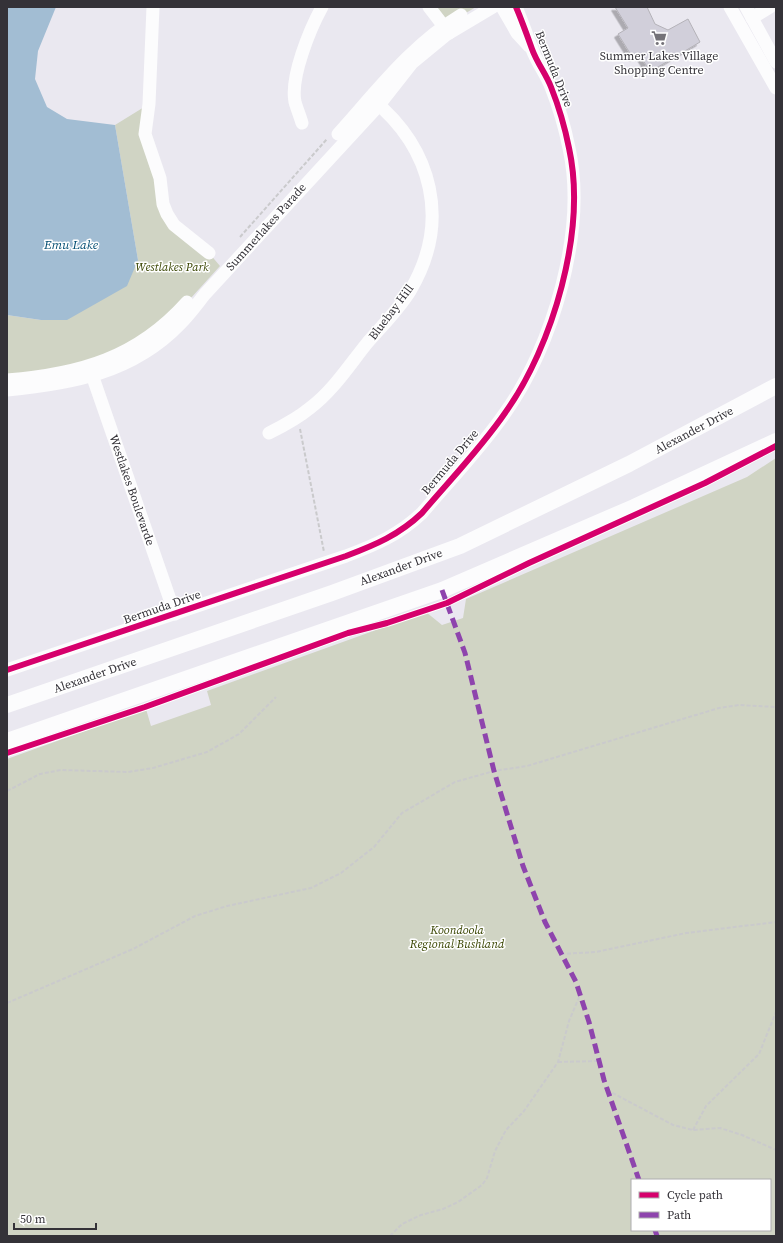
<svg xmlns="http://www.w3.org/2000/svg" width="783" height="1243" font-family="'Source Serif 4',serif">
  <defs>
    <filter id="shadow"><feDropShadow dx="-3.5" dy="3.5" stdDeviation="0" flood-color="#0004"/></filter>
  </defs>
  <rect width="100%" height="100%" fill="#eae8f0"/>
  <g fill="#d0d4c4" fill-rule="evenodd">
    <polygon points="429,7 476,7 444,26"/>
    <polygon points="149,104 145,134 167,214 209,253 220,266 170,321 109,358 7,380 7,315 41,320 138,260 115,125"/>
    <path d="M 776,458 L 776,1236 L 7,1236 L 7,759 L 146,709 L 151,726 L 211,705 L 207,691 L 426,612 L 442,625 L 463,618 L 466,599 L 747,477 ZM 632,1180 L 770,1180 L 770,1230 L 632,1230 Z"/>
  </g>
  <polygon fill="#a2bdd3" points="7,7 56,7 38,51 35,79 47,107 67,119 115,125 138,260 127,286 67,320 41,320 7,315"/>
  <polygon fill="#d1cfda" stroke="#b4b2b8" filter="url(#shadow)" points="615,7 647,7 655,24 668,30 688,19 700,42 653,70 648,68 639,54 633,58 618,34 628,28"/>
  <g fill="none" stroke-linecap="round" stroke-linejoin="round">
    <g stroke="#cacacc" stroke-width="2" stroke-dasharray="4 2" stroke-linecap="butt">
      <polyline points="240,237 327,139"/>
      <polyline points="300,429 324,552"/>
      <polyline points="7,791 40,774 61,770 128,772 153,768 207,752 239,734 276,697"/>
      <polyline points="561,954 596,952 686,933 776,922"/>
      <polyline points="7,1003 133,949 195,916 227,906 311,888 341,873 374,847 402,813 455,782 494,771 527,766 719,708 739,705 776,707"/>
      <polyline points="558,1062 599,1061"/>
      <polyline points="607,1090 673,1125 693,1130 720,1128 742,1135 776,1150"/>
      <polyline points="693,1130 706,1106 759,1054 776,1012"/>
      <polyline points="390,1236 402,1224 421,1215 443,1209 458,1202 482,1185 487,1178 495,1151 506,1130 524,1111 558,1062 569,1021 580,995"/>
    </g>
    <g stroke="#fcfcfd" stroke-width="13">
      <polyline points="153,7 149,104 145,134 160,178 163,204 167,214 174,225 209,253"/>
      <polyline points="429,7 449,33"/>
      <polyline points="502,7 517,33 529,46"/>
      <polyline points="730,7 776,88"/>
      <polyline points="746,7 776,62"/>
      <polyline points="752,18 770,7"/>
      <path d="M 302,123 C 300,116 297,109 295,102 C 290,77 310,29 322,7"/>
      <path d="M 338,134 C 376,92 411,45 461,15"/>
      <polyline points="90,369 175,614"/>
      <path d="M 7,380 C 80,374 137,358 187,302"/>
      <path d="M 7,390 C 71,384 133,373 180,324 C 189,315 197,304 205,294 L 379,105 L 412,63 L 446,35 L 493,7"/>
      <path d="M 269,433 C 283,426 298,418 310,408 C 333,391 350,364 368,342 C 382,326 399,309 410,291 C 451,222 433,149 372,99"/>
      <path d="M 7,670 L 346,556 C 375,545 399,535 422,513 C 450,480 481,448 505,413 C 553,346 587,230 569,148 C 565,128 559,107 551,87 C 546,74 537,63 532,49 C 527,35 522,21 516,7"/>
    </g>
    <g stroke="#fcfcfd" stroke-width="16">
      <polyline points="7,705 332,593 460,546 629,464 776,386"/>
      <polyline points="7,741 442,590 634,507 776,441"/>
    </g>
    <g stroke="#8e44ad" stroke-width="5" stroke-dasharray="10 5" stroke-linecap="butt">
      <polyline points="442,590 465,653 494,771 523,866 545,922 576,982 589,1022 604,1080 639,1180"/>
      <polyline points="655,1230 657,1236"/>
    </g>
    <defs>
      <g id="cycleway">
        <path d="M 7,670 L 346,556 C 375,545 399,535 422,513 C 450,480 481,448 505,413 C 553,346 587,230 569,148 C 565,128 559,107 551,87 C 546,74 537,63 532,49 C 527,35 522,21 516,7"/>
        <polyline points="7,753 145,707 348,633 387,623 447,603 529,563 705,483 776,446"/>
      </g>
    </defs>
    <use href="#cycleway" stroke="#fff" stroke-width="8"/>
    <use href="#cycleway" stroke="#d6006c" stroke-width="6"/>
  </g>
  <defs>
    <symbol id="supermarket-bare" viewBox="-9 -9 18 18"><path d="M-6-5.5h2.5l.6 2H6L4.5 2H-2.5L-4.4-4H-6ZM-1.5 3.2a1.3 1.3 0 1 0 .1 0ZM3 3.2a1.3 1.3 0 1 0 .1 0Z" fill="#747278" stroke="#fff" stroke-width="2.5" paint-order="stroke"/></symbol>
  </defs>
  <g fill-rule="evenodd">
    <use href="#supermarket-bare" x="648" y="27" width="22" height="22"/>
  </g>
  <g text-anchor="middle" stroke-width="3" stroke-linejoin="round" paint-order="stroke">
    <g font-size="12" fill="#343238" stroke="#fff">
      <text x="659" y="60">Summer Lakes Village<tspan x="659" dy="14">Shopping Centre</tspan></text>
    </g>
    <g font-size="12" fill="#343238" stroke="#fff">
      <text transform="translate(554 69) rotate(68)" y="4">Bermuda Drive</text>
      <text transform="translate(266 227) rotate(-48)" y="4">Summerlakes Parade</text>
      <text transform="translate(391 312) rotate(-53)" y="4">Bluebay Hill</text>
      <text transform="translate(694 430) rotate(-28)" y="4">Alexander Drive</text>
      <text transform="translate(450 462) rotate(-50)" y="4">Bermuda Drive</text>
      <text transform="translate(132 490) rotate(71)" y="4">Westlakes Boulevarde</text>
      <text transform="translate(401 567) rotate(-20)" y="4">Alexander Drive</text>
      <text transform="translate(162 607) rotate(-19)" y="4">Bermuda Drive</text>
      <text transform="translate(95 675) rotate(-19)" y="4">Alexander Drive</text>
    </g>
    <g font-size="12" font-style="italic" fill="#394500" stroke="#fff">
      <text x="172" y="271">Westlakes Park</text>
      <text x="457" y="934">Koondoola<tspan x="457" dy="14">Regional Bushland</tspan></text>
    </g>
    <g font-size="13" font-style="italic" fill="#054e73" stroke="#fff">
      <text x="71" y="249">Emu Lake</text>
    </g>
  </g>
  <rect width="783" height="1243" fill="none" stroke="#343238" stroke-width="16"/>
  <rect x="631" y="1179" width="140" height="52" fill="#ffffff" stroke="#aeadaf"/>
  <rect x="639" y="1192" width="20" height="6" fill="#d6006c" stroke="#aeadaf"/>
  <text x="667" y="1199" font-size="12" fill="#343238">Cycle path</text>
  <rect x="639" y="1212" width="20" height="6" fill="#8e44ad" stroke="#aeadaf"/>
  <text x="667" y="1219" font-size="12" fill="#343238">Path</text>
  <path d="M14 1223v6h82v-6" fill="none" stroke="#343238" stroke-width="2"/>
  <text x="20" y="1223" font-size="12" fill="#343238" stroke="#ffffff" stroke-width="3" paint-order="stroke">50 m</text>
</svg>
